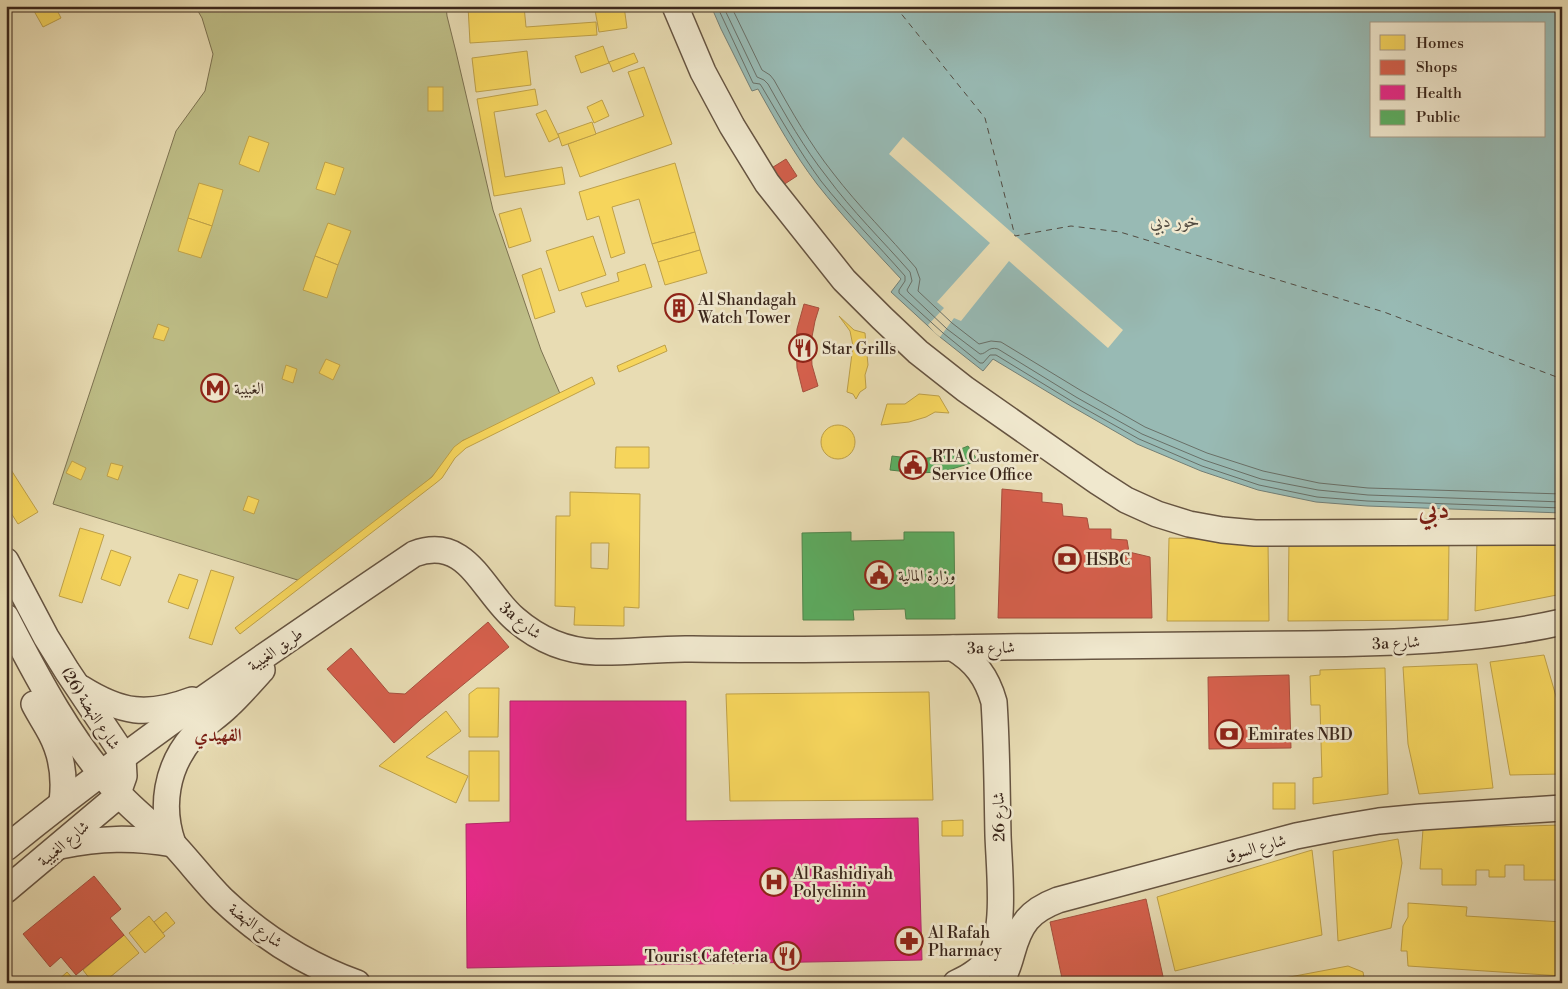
<svg xmlns="http://www.w3.org/2000/svg" width="1568" height="989" font-family="'Libre Bodoni',Amiri,serif">
  <rect width="100%" height="100%" fill="#e8dcb3"/>
  <filter id="stains"><feTurbulence type="fractalNoise" baseFrequency=".004" numOctaves="4"/><feColorMatrix values="0 0 0 0 .2 0 0 0 0 .09 0 0 0 0 .02 0 0 0 .5 -.17"/></filter>
  <radialGradient id="worn" r=".72"><stop offset=".6" stop-color="#630" stop-opacity="0"/><stop offset="1" stop-color="#630" stop-opacity=".3"/></radialGradient>
  <polygon fill="#bebe87" stroke="#7c7251" points="195,6 446,6 447,16 456,52 493,210 541,350 561,396 462,441 432,477 304,582 53,504 176,131 205,91 213,54 202,18"/>
  <path fill="#98bab4" stroke="#727f77" fill-rule="evenodd" d="M 711,6 L 1562,6 L 1562,513 L 1367,506 L 1316,502 L 1258,490 L 1201,471 L 1137,444 L 1071,406 L 993,359 L 983,371 L 940,337 L 891,292 L 901,279 C 872,248 843,217 817,184 C 794,154 776,121 758,89 L 752,91 L 721,29 ZM 1372,24 L 1544,24 L 1544,136 L 1372,136 Z"/>
  <polygon fill="#e8dcb3" points="903,137 1123,330 1108,348 1009,261 961,321 954,318 940,337 934,332 928,325 944,308 937,302 990,243 889,154"/>
  <g fill="#f6d55c" stroke="#bea048" fill-rule="evenodd">
    <polygon points="44,6 55,6 61,18 43,27 34,11"/>
    <polygon points="468,6 524,6 526,27 596,22 597,35 470,43"/>
    <polygon points="619,6 624,6 627,28 599,32 595,10"/>
    <polygon points="603,46 609,63 581,73 575,56"/>
    <polygon points="527,51 531,85 476,92 472,58"/>
    <polygon points="634,53 638,62 613,72 609,62"/>
    <polygon points="644,67 672,144 580,177 568,144 644,116 628,72"/>
    <rect x="428" y="87" width="15" height="24"/>
    <polygon points="535,89 538,105 494,112 505,177 562,167 565,184 494,196 477,99"/>
    <polygon points="602,100 609,116 594,123 587,107"/>
    <polygon points="546,110 559,137 549,142 536,114"/>
    <polygon points="592,122 596,134 562,146 558,134"/>
    <polygon points="249,136 269,143 259,172 239,164"/>
    <polygon points="325,162 344,168 335,195 316,189"/>
    <polygon points="675,163 695,232 652,244 639,199 612,207 625,253 611,258 599,216 587,220 579,192"/>
    <polygon points="199,183 223,190 212,226 188,218"/>
    <polygon points="521,208 531,241 509,248 499,214"/>
    <polygon points="188,218 212,226 201,258 178,251"/>
    <polygon points="328,223 351,231 338,265 315,256"/>
    <polygon points="695,232 700,250 658,262 652,244"/>
    <polygon points="593,236 606,275 559,291 546,251"/>
    <polygon points="700,250 707,273 665,285 658,262"/>
    <polygon points="315,256 338,265 327,298 303,290"/>
    <polygon points="645,264 652,287 586,307 581,293 619,281 617,273"/>
    <polygon points="541,268 555,312 535,319 522,275"/>
    <polygon points="690,299 690,316 669,316 668,300"/>
    <polygon points="839,316 854,330 865,333 868,365 865,375 866,388 860,392 856,399 853,394 847,392 853,346 850,331"/>
    <polygon points="158,324 169,328 164,341 153,338"/>
    <polygon points="665,345 667,351 619,372 617,366"/>
    <polygon points="326,359 340,365 333,380 319,373"/>
    <polygon points="286,365 297,369 293,383 282,379"/>
    <polygon points="592,377 595,384 466,448 455,458 442,478 436,483 240,634 235,628 432,477 454,447 462,441"/>
    <polygon points="919,394 939,396 949,413 935,412 926,417 909,422 881,425 887,404 905,404"/>
    <circle cx="838" cy="442" r="17"/>
    <polygon points="616,447 649,447 649,468 615,468"/>
    <polygon points="72,461 86,468 81,480 66,473"/>
    <polygon points="6,462 38,512 18,524 6,505"/>
    <polygon points="111,463 123,466 118,480 107,476"/>
    <path d="M 570,492 L 640,494 L 639,608 L 624,607 L 624,626 L 574,625 L 575,607 L 555,606 L 556,516 L 570,516 ZM 591,543 L 609,543 L 608,569 L 591,568 Z"/>
    <polygon points="248,496 259,500 254,514 243,510"/>
    <polygon points="80,528 104,535 82,603 59,596"/>
    <polygon points="1169,538 1268,541 1269,621 1167,621"/>
    <polygon points="1289,538 1449,541 1448,620 1288,621"/>
    <polygon points="1477,541 1558,541 1562,594 1475,611"/>
    <polygon points="111,550 131,557 120,586 101,579"/>
    <polygon points="211,570 234,577 212,645 189,638"/>
    <polygon points="179,574 198,580 188,609 168,602"/>
    <polygon points="1544,655 1562,717 1562,774 1510,775 1490,662"/>
    <polygon points="1477,664 1493,788 1419,794 1408,744 1403,667"/>
    <polygon points="1385,668 1388,794 1313,804 1313,778 1322,777 1320,705 1311,705 1310,676 1320,675 1320,670"/>
    <polygon points="477,688 499,688 498,737 469,737 469,694"/>
    <polygon points="929,692 933,800 730,801 726,694"/>
    <polygon points="446,711 461,731 426,757 468,776 456,803 379,766"/>
    <rect x="469" y="751" width="30" height="50"/>
    <rect x="1273" y="783" width="22" height="26"/>
    <polygon points="963,820 963,836 942,836 942,821"/>
    <polygon points="1562,825 1562,860 1560,860 1559,880 1524,880 1524,865 1505,865 1505,877 1489,877 1489,870 1476,870 1476,885 1442,885 1442,869 1420,869 1423,829"/>
    <polygon points="1398,839 1402,863 1391,928 1338,941 1333,851"/>
    <polygon points="1312,850 1322,935 1175,971 1157,897"/>
    <polygon points="1408,903 1467,907 1466,916 1562,922 1562,976 1408,966 1407,951 1401,951 1403,926 1408,917"/>
    <polygon points="166,912 175,923 163,933 154,922"/>
    <polygon points="149,916 165,936 145,953 129,933"/>
    <polygon points="124,935 139,953 103,983 93,983 83,970"/>
    <polygon points="1348,966 1363,972 1365,983 1264,983 1263,982"/>
    <polygon points="67,972 77,983 55,983"/>
    <polygon points="1404,978 1449,983 1388,983 1393,979"/>
  </g>
  <g fill="#d6604d" stroke="#a74f3e">
    <polygon points="786,159 797,176 780,187 770,169"/>
    <polygon points="804,304 819,308 815,321 811,342 812,365 818,386 803,392 797,368 796,342 797,329"/>
    <polygon points="1002,489 1042,493 1042,502 1062,504 1063,516 1087,518 1089,529 1111,529 1111,539 1127,540 1129,552 1150,557 1152,618 998,618"/>
    <polygon points="488,622 509,647 420,720 394,743 327,669 351,648 389,693 405,694"/>
    <polygon points="1289,675 1291,748 1209,749 1208,677"/>
    <polygon points="94,876 121,909 110,918 124,935 76,975 61,957 50,967 23,934"/>
    <polygon points="1146,899 1164,981 1157,983 1063,983 1050,922"/>
  </g>
  <polygon fill="#e7298a" stroke="#b32869" points="510,701 686,701 686,821 918,818 922,960 467,968 466,824 510,822"/>
  <g fill="#5aae61" stroke="#50854c">
    <polygon points="968,446 978,461 942,472 917,473 890,470 892,456 917,459 928,458 951,453"/>
    <polygon points="851,532 851,541 904,540 904,532 954,532 955,619 906,619 905,609 853,610 854,620 803,620 802,533"/>
  </g>
  <g fill="none" stroke-linecap="round" stroke-linejoin="round">
    <g stroke="#697068" stroke-width="1">
      <path d="M 717,6 L 753,83 L 760,84 L 762,87 C 781,119 799,151 821,181 C 847,214 877,244 905,276 L 905,281 L 899,290 L 899,293 L 943,333 L 980,363 L 983,363 L 990,355 L 996,355 L 1073,402 L 1139,439 L 1202,466 L 1259,485 L 1317,497 L 1367,501 L 1562,508"/>
      <path d="M 723,6 L 757,77 L 764,80 L 768,84 C 786,116 804,148 827,177 C 852,211 882,240 910,272 L 912,281 L 907,290 L 908,292 L 947,329 L 980,354 C 987,354 988,346 998,349 L 1076,397 L 1142,434 L 1204,460 L 1261,479 L 1318,490 L 1368,495 L 1562,502"/>
      <path d="M 731,6 L 762,70 L 770,75 L 774,80 C 792,112 810,144 833,173 C 859,207 889,236 916,268 L 920,279 L 918,291 L 952,323 L 979,344 L 991,341 L 1001,342 L 1080,390 L 1145,427 L 1207,453 L 1263,471 L 1319,483 L 1368,488 L 1562,494"/>
    </g>
    <polyline stroke="#524b41" stroke-width="1" stroke-dasharray="6 5" stroke-linecap="butt" points="895,6 985,118 1015,236 1071,226 1120,232 1384,312 1562,379"/>
    <defs>
      <g id="minor">
        <polyline points="675,6 703,72 732,126 767,183 844,280 882,318 918,352 965,389 1098,482 1126,500 1157,514 1189,524 1222,530 1255,533 1562,532"/>
        <polyline points="6,561 46,637 67,671 120,750 123,758 124,776 118,793 113,800 6,890"/>
        <path d="M 6,617 C 38,679 71,742 118,793 C 135,812 156,827 174,845 C 190,862 205,882 222,899 C 260,935 307,965 357,983"/>
        <path d="M 953,648 C 975,661 987,677 994,702 C 997,746 997,790 998,835 C 999,867 1006,927 991,955 C 983,969 970,977 956,983"/>
        <path d="M 81,688 C 121,713 147,717 192,700"/>
        <path d="M 34,704 C 39,714 46,724 51,734 C 62,755 65,779 62,802"/>
        <path d="M 173,844 C 160,807 166,767 193,736 C 203,725 217,717 228,706 C 240,695 251,682 262,670"/>
        <path d="M 60,846 C 101,838 132,837 173,844"/>
        <path d="M 6,848 C 136,742 275,648 414,554 C 467,534 482,591 515,619 C 538,639 566,651 596,652 C 628,653 660,648 692,649 C 825,651 958,647 1092,646 C 1163,646 1235,645 1307,644 C 1392,643 1478,641 1562,622"/>
        <path d="M 1000,983 C 1006,974 1009,964 1012,953 C 1020,924 1029,911 1058,900 L 1296,836 L 1337,828 L 1379,821 L 1421,817 L 1562,808"/>
      </g>
    </defs>
    <use href="#minor" stroke="#665441" stroke-width="28"/>
    <use href="#minor" stroke="#f0e8ce" stroke-width="25"/>
  </g>
  <defs>
    <symbol id="building-ring" viewBox="-11 -11 22 22"><circle r="9.5" fill="#f0e8ce" stroke="#8f2418" stroke-width="1.5"/><path d="M-4-6H4V6H1V3H-1V6H-4ZM-2.5-4.3h1.7v1.8h-1.7ZM.8-4.3h1.7v1.8H.8ZM-2.5-1h1.7V.8h-1.7ZM.8-1h1.7V.8H.8Z" fill="#8f2418"/></symbol>
    <symbol id="restaurant-ring" viewBox="-11 -11 22 22"><circle r="9.5" fill="#f0e8ce" stroke="#8f2418" stroke-width="1.5"/><path d="M-5-6h1v4h1v-4h1v4h1v-4h1v5L-1.5 .5V6h-2V.5L-5-1ZM5-6V6H3V1.5H1.5Q1.5-4 5-6Z" fill="#8f2418"/></symbol>
    <symbol id="metro-ring" viewBox="-11 -11 22 22"><circle r="9.5" fill="#f0e8ce" stroke="#8f2418" stroke-width="1.5"/><path d="M-5.5 5V-5H-3L0 0L3-5H5.5V5H3V-.5L0 4L-3-.5V5Z" fill="#8f2418"/></symbol>
    <symbol id="civic-ring" viewBox="-11 -11 22 22"><circle r="9.5" fill="#f0e8ce" stroke="#8f2418" stroke-width="1.5"/><path d="M-.6-6.5H3V-4.5H.6V-3L4-1V1h2V6H-6V1h2V-1L-.6-3ZM-1.2 2.5V6h2.4V2.5Z" fill="#8f2418"/></symbol>
    <symbol id="bank-ring" viewBox="-11 -11 22 22"><circle r="9.5" fill="#f0e8ce" stroke="#8f2418" stroke-width="1.5"/><path d="M-6-4H6V4H-6ZM0-2.3a2.3 2.3 0 1 0 0 4.6a2.3 2.3 0 1 0 0-4.6Z" fill="#8f2418"/></symbol>
    <symbol id="hospital-ring" viewBox="-11 -11 22 22"><circle r="9.5" fill="#f0e8ce" stroke="#8f2418" stroke-width="1.5"/><path d="M-5-5h3v3.5h4V-5h3V5h-3V1.5h-4V5h-3Z" fill="#8f2418"/></symbol>
    <symbol id="pharmacy-ring" viewBox="-11 -11 22 22"><circle r="9.5" fill="#f0e8ce" stroke="#8f2418" stroke-width="1.5"/><path d="M-2-6h4v4h4v4h-4v4h-4v-4h-4v-4h4Z" fill="#8f2418"/></symbol>
  </defs>
  <g fill-rule="evenodd">
    <use href="#building-ring" x="663" y="292" width="32" height="32"/>
    <use href="#restaurant-ring" x="787" y="332" width="32" height="32"/>
    <use href="#metro-ring" x="199" y="372" width="32" height="32"/>
    <use href="#civic-ring" x="897" y="449" width="32" height="32"/>
    <use href="#bank-ring" x="1051" y="543" width="32" height="32"/>
    <use href="#civic-ring" x="863" y="559" width="32" height="32"/>
    <use href="#bank-ring" x="1213" y="718" width="32" height="32"/>
    <use href="#hospital-ring" x="758" y="866" width="32" height="32"/>
    <use href="#pharmacy-ring" x="893" y="925" width="32" height="32"/>
    <use href="#restaurant-ring" x="771" y="940" width="32" height="32"/>
  </g>
  <g text-anchor="middle" stroke-width="5" stroke-linejoin="round" paint-order="stroke">
    <g font-size="16" fill="#3a261b" stroke="#f0e8ce" text-anchor="start">
      <text x="698" y="305">Al Shandagah<tspan x="698" dy="18">Watch Tower</tspan></text>
      <text x="822" y="354">Star Grills</text>
      <text x="234" y="394">الغبيبة</text>
      <text x="932" y="462">RTA Customer<tspan x="932" dy="18">Service Office</tspan></text>
      <text x="1086" y="565">HSBC</text>
      <text x="898" y="581">وزارة المالية</text>
      <text x="1248" y="740">Emirates NBD</text>
      <text x="793" y="879">Al Rashidiyah<tspan x="793" dy="18">Polyclinin</tspan></text>
      <text x="928" y="938">Al Rafah<tspan x="928" dy="18">Pharmacy</tspan></text>
      <text x="768" y="962" text-anchor="end">Tourist Cafeteria</text>
    </g>
    <g font-size="16" fill="#3a261b" stroke="#f0e8ce">
      <text transform="translate(521 620) rotate(39)" y="6">3a شارع</text>
      <text transform="translate(1396 642) rotate(-3)" y="6">3a شارع</text>
      <text transform="translate(991 647) rotate(-1)" y="6">3a شارع</text>
      <text transform="translate(275 649) rotate(-35)" y="6">طريق الغبيبة</text>
      <text transform="translate(91 708) rotate(57)" y="6">شارع النهضة (26)</text>
      <text transform="translate(998 817) rotate(-91)" y="6">شارع 26</text>
      <text transform="translate(63 843) rotate(-40)" y="6">شارع الغبيبة</text>
      <text transform="translate(1255 847) rotate(-15)" y="6">شارع السوق</text>
      <text transform="translate(256 925) rotate(37)" y="6">شارع النهضة</text>
    </g>
    <g font-size="18" font-style="italic" fill="#524b41" stroke="#f0e8ce">
      <text x="1175" y="227">خور دبي</text>
    </g>
    <g font-size="18" font-weight="bold" fill="#7a1f14" stroke="#f0e8ce">
      <text x="218" y="741">الفهيدي</text>
    </g>
    <g font-size="26" font-weight="bold" fill="#7a1f14" stroke="#f0e8ce">
      <text x="1434" y="518">دبي</text>
    </g>
  </g>
  <rect width="1568" height="989" fill="none" stroke="#e8dcb3" stroke-width="25"/>
  <rect x="8" y="8" width="1553" height="974" fill="none" stroke="#3a261b" stroke-width="2.5"/>
  <rect x="12" y="12" width="1543" height="964" fill="none" stroke="#3a261b"/>
  <rect x="1370" y="22" width="175" height="115" fill="#f0e8ce" stroke="#a79a86"/>
  <rect x="1380" y="35" width="25" height="15" fill="#f6d55c" stroke="#a79a86"/>
  <text x="1416" y="48" font-size="15" fill="#3a261b">Homes</text>
  <rect x="1380" y="60" width="25" height="15" fill="#d6604d" stroke="#a79a86"/>
  <text x="1416" y="72" font-size="15" fill="#3a261b">Shops</text>
  <rect x="1380" y="85" width="25" height="15" fill="#e7298a" stroke="#a79a86"/>
  <text x="1416" y="98" font-size="15" fill="#3a261b">Health</text>
  <rect x="1380" y="110" width="25" height="15" fill="#5aae61" stroke="#a79a86"/>
  <text x="1416" y="122" font-size="15" fill="#3a261b">Public</text>
  <rect width="100%" height="100%" filter="url(#stains)"/>
  <rect width="100%" height="100%" fill="url(#worn)"/>
</svg>
